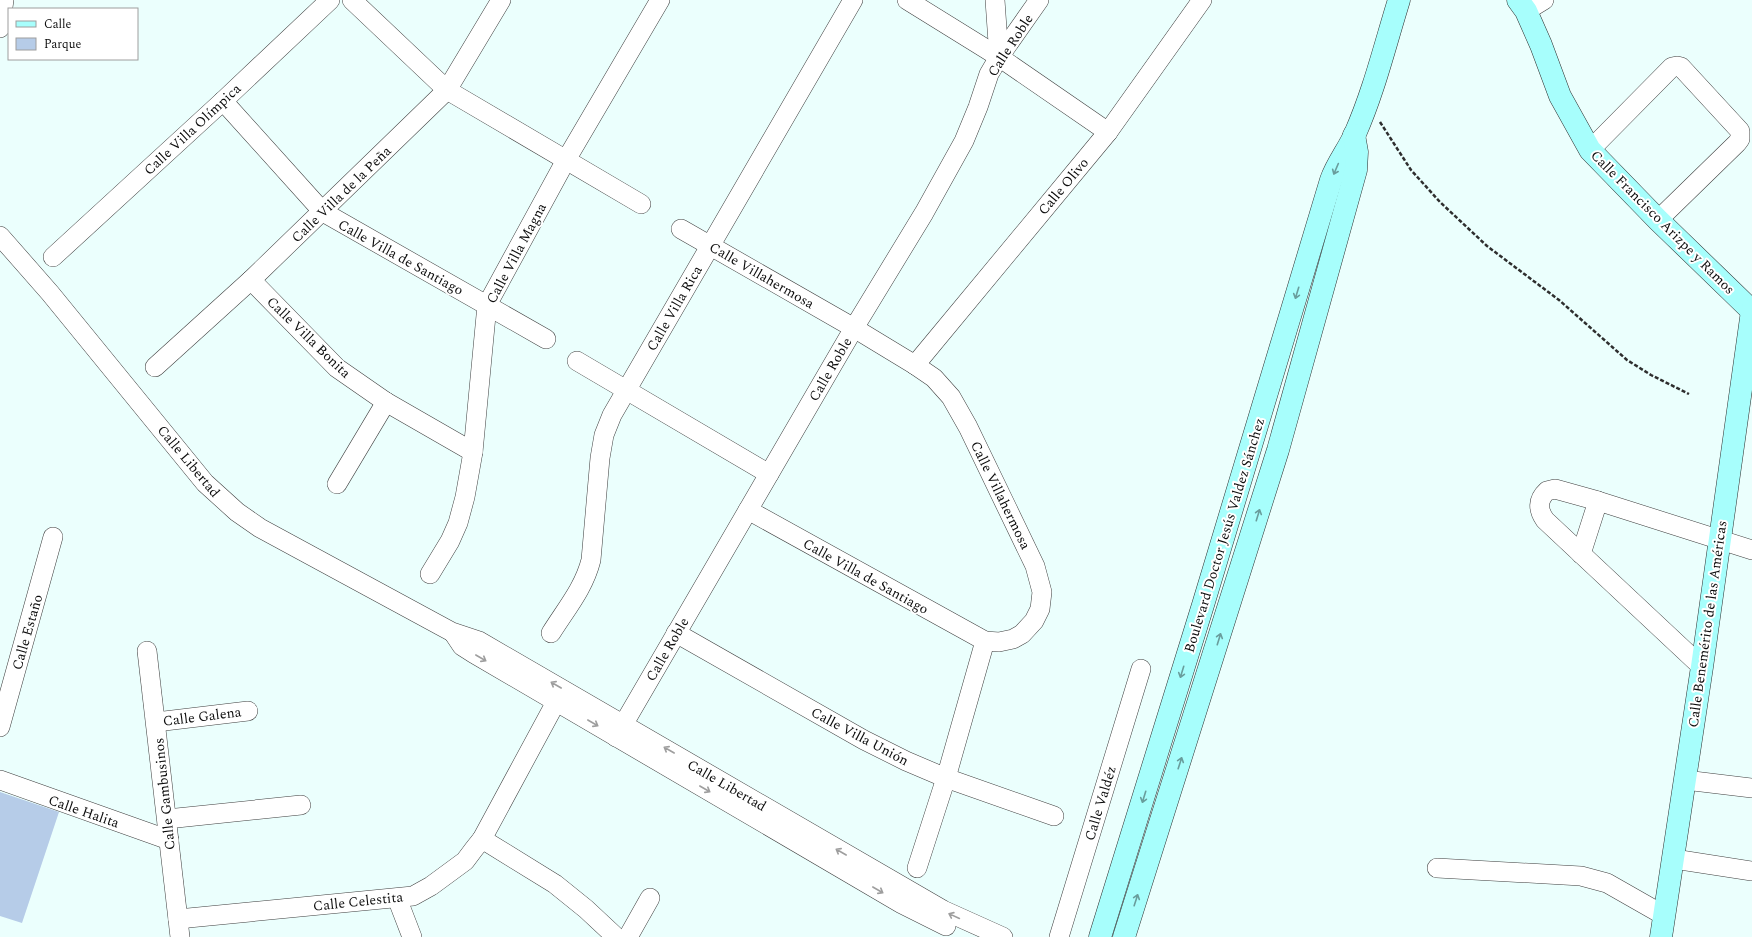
<svg xmlns="http://www.w3.org/2000/svg" width="1752" height="937" font-family="Spectral,serif">
  <rect width="100%" height="100%" fill="#ebfffd"/>
  <polygon fill="#b6cce8" points="0,792 59,812 22,923 0,916"/>
  <g fill="none" stroke-linecap="round" stroke-linejoin="round">
    <defs>
      <g id="street">
        <polyline points="352,0 447,90 641,204"/>
        <polyline points="907,0 999,57 1108,132"/>
        <polyline points="995,0 999,57"/>
        <polyline points="1526,11 1544,0"/>
        <polyline points="0,28 4,0"/>
        <polyline points="223,101 323,212 546,339"/>
        <polyline points="1590,150 1672,67 1677,66 1681,67 1740,131 1740,139 1737,143 1658,220"/>
        <polyline points="681,229 854,328 915,365 934,378 951,397 968,427 1035,566 1042,592 1040,609 1034,621 1022,634 1013,639 999,642 985,641 748,510"/>
        <polyline points="0,236 50,293 205,483 237,512 260,528 452,632 479,641 943,910 1003,937"/>
        <polyline points="53,257 223,101 330,0"/>
        <polyline points="251,280 337,368 386,402 473,452"/>
        <polyline points="577,361 769,474"/>
        <polyline points="915,365 1108,132 1202,0"/>
        <polyline points="155,367 251,280 447,90 501,0"/>
        <polyline points="337,484 386,402"/>
        <polyline points="1581,554 1598,501"/>
        <polyline points="430,574 450,541 458,523 465,497 473,452 487,305 566,160 660,0"/>
        <path d="M 551,633 C 566,609 584,588 591,560 L 600,458 L 604,435 L 612,415 L 853,0"/>
        <polyline points="676,633 864,740 906,761 946,778 1054,816"/>
        <polyline points="454,634 462,646 473,653 902,904 946,926"/>
        <polyline points="147,651 180,937"/>
        <path d="M 1702,667 L 1545,520 C 1538,510 1537,500 1547,491 L 1555,489 L 1598,501 L 1752,550"/>
        <polyline points="156,722 248,711"/>
        <polyline points="0,727 53,537"/>
        <polyline points="616,737 854,328 924,213 964,141 978,107 989,74 999,57 1039,0"/>
        <polyline points="0,780 169,840"/>
        <polyline points="1685,780 1752,788"/>
        <polyline points="167,819 301,805"/>
        <polyline points="482,839 555,884 586,909 616,937"/>
        <polyline points="1674,859 1752,871"/>
        <polyline points="917,868 946,778 985,641"/>
        <polyline points="1437,868 1581,876 1607,883 1665,916"/>
        <polyline points="397,898 412,937"/>
        <polyline points="178,919 413,896 431,886 465,861 474,849 482,839 556,702"/>
        <polyline points="628,937 650,898"/>
        <polyline points="1059,937 1141,669"/>
      </g>
      <g id="secondary">
        <polyline points="1518,0 1526,11 1541,45 1560,96 1590,150 1658,220 1752,311"/>
        <path d="M 1100,937 L 1203,605 L 1331,180 C 1337,163 1348,150 1355,134 C 1374,91 1385,45 1399,0"/>
        <polyline points="1124,937 1278,450 1356,170 1357,152 1354,135"/>
        <polyline points="1661,937 1702,667 1752,311"/>
      </g>
    </defs>
    <use href="#street" stroke="#3f3f3f" stroke-width="20"/>
    <use href="#secondary" stroke="#2e2e2e" stroke-width="23"/>
    <polyline stroke="#2e2e2e" stroke-width="2.5" stroke-dasharray="4 2" stroke-linecap="butt" points="1380,122 1411,170 1440,202 1487,246 1559,300 1627,360 1651,375 1689,394"/>
    <use href="#street" stroke="#fff" stroke-width="19"/>
    <use href="#secondary" stroke="#a7fefc" stroke-width="22"/>
  </g>
  <defs><path id="oneway-shaft" d="M-6 0H5M1.5-3L5.5 0L1.5 3" fill="none" stroke-width="1.6" stroke-linecap="round" stroke-linejoin="round"/></defs>
  <g stroke="#699d9c">
    <use href="#oneway-shaft" transform="translate(1336 169) rotate(113)"/>
    <use href="#oneway-shaft" transform="translate(1297 293) rotate(107)"/>
    <use href="#oneway-shaft" transform="translate(1258 515) rotate(-73)"/>
    <use href="#oneway-shaft" transform="translate(1219 639) rotate(-73)"/>
    <use href="#oneway-shaft" transform="translate(1182 672) rotate(107)"/>
    <use href="#oneway-shaft" transform="translate(1180 763) rotate(-72)"/>
    <use href="#oneway-shaft" transform="translate(1144 797) rotate(107)"/>
    <use href="#oneway-shaft" transform="translate(1136 900) rotate(-72)"/>
  </g>
  <g stroke="#9e9e9e">
    <use href="#oneway-shaft" transform="translate(481 658) rotate(30)"/>
    <use href="#oneway-shaft" transform="translate(556 685) rotate(-150)"/>
    <use href="#oneway-shaft" transform="translate(593 723) rotate(30)"/>
    <use href="#oneway-shaft" transform="translate(669 750) rotate(-150)"/>
    <use href="#oneway-shaft" transform="translate(705 789) rotate(30)"/>
    <use href="#oneway-shaft" transform="translate(841 852) rotate(-150)"/>
    <use href="#oneway-shaft" transform="translate(878 890) rotate(30)"/>
    <use href="#oneway-shaft" transform="translate(954 916) rotate(-155)"/>
  </g>
  <g text-anchor="middle" stroke-width="4" stroke-linejoin="round" paint-order="stroke">
    <g font-size="14" fill="#0c0c0c" stroke="#fff">
      <text transform="translate(1010 45) rotate(-57)" y="5">Calle Roble</text>
      <text transform="translate(192 129) rotate(-43)" y="5">Calle Villa Olímpica</text>
      <text transform="translate(1063 186) rotate(-50)" y="5">Calle Olivo</text>
      <text transform="translate(341 194) rotate(-44)" y="5">Calle Villa de la Peña</text>
      <text transform="translate(1663 222) rotate(45)" y="5">Calle Francisco Arizpe y Ramos</text>
      <text transform="translate(516 253) rotate(-62)" y="5">Calle Villa Magna</text>
      <text transform="translate(401 257) rotate(29)" y="5">Calle Villa de Santiago</text>
      <text transform="translate(762 275) rotate(30)" y="5">Calle Villahermosa</text>
      <text transform="translate(674 308) rotate(-60)" y="5">Calle Villa Rica</text>
      <text transform="translate(309 337) rotate(44)" y="5">Calle Villa Bonita</text>
      <text transform="translate(830 369) rotate(-60)" y="5">Calle Roble</text>
      <text transform="translate(189 461) rotate(50)" y="5">Calle Libertad</text>
      <text transform="translate(1001 495) rotate(64)" y="5">Calle Villahermosa</text>
      <text transform="translate(1224 535) rotate(-73)" y="5">Boulevard Doctor Jesús Valdez Sánchez</text>
      <text transform="translate(866 576) rotate(29)" y="5">Calle Villa de Santiago</text>
      <text transform="translate(1707 624) rotate(-82)" y="5">Calle Benemérito de las Américas</text>
      <text transform="translate(27 632) rotate(-74)" y="5">Calle Estaño</text>
      <text transform="translate(667 649) rotate(-60)" y="5">Calle Roble</text>
      <text transform="translate(202 716) rotate(-7)" y="5">Calle Galena</text>
      <text transform="translate(860 736) rotate(28)" y="5">Calle Villa Unión</text>
      <text transform="translate(727 785) rotate(30)" y="5">Calle Libertad</text>
      <text transform="translate(164 794) rotate(-96)" y="5">Calle Gambusinos</text>
      <text transform="translate(1100 803) rotate(-73)" y="5">Calle Valdéz</text>
      <text transform="translate(84 811) rotate(19)" y="5">Calle Halita</text>
      <text transform="translate(358 901) rotate(-6)" y="5">Calle Celestita</text>
    </g>
  </g>
  <rect x="8" y="8" width="130" height="52" fill="#ffffff" stroke="#9e9e9e"/>
  <rect x="16" y="21" width="20" height="6" fill="#a7fefc" stroke="#9e9e9e"/>
  <text x="44" y="28" font-size="12" fill="#0c0c0c">Calle</text>
  <rect x="16" y="38" width="20" height="12" fill="#b6cce8" stroke="#9e9e9e"/>
  <text x="44" y="48" font-size="12" fill="#0c0c0c">Parque</text>
</svg>
